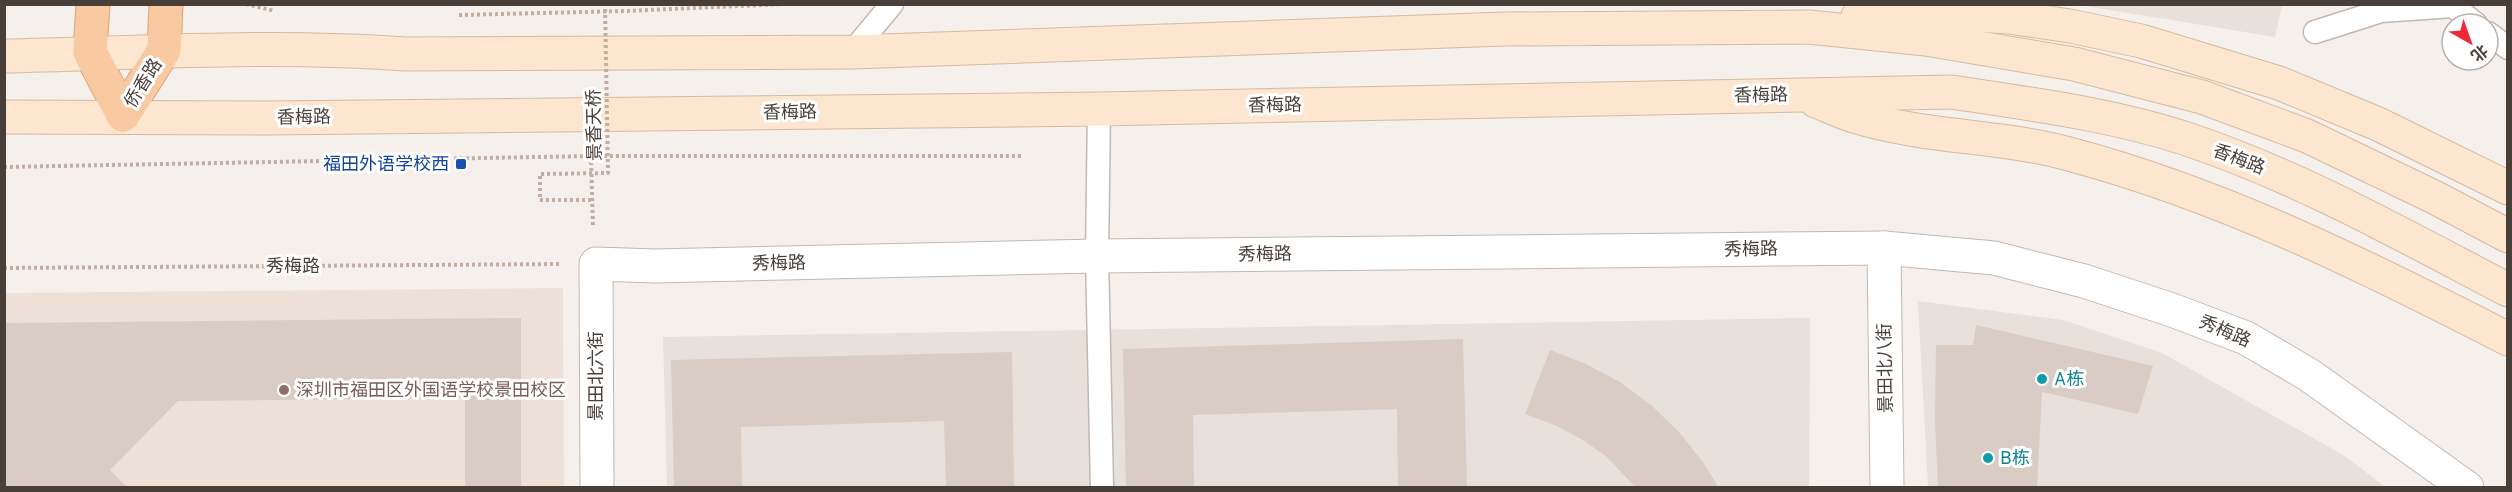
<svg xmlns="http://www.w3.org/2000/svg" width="2512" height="492" font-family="Overpass,'Noto Sans SC',sans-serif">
  <rect width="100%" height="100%" fill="#f5f0ec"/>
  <g fill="#e8e0da">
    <polygon points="2079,5 2282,5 2275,37"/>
    <polygon points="1918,301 2063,320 2162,353 2345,456 2385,487 1928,487"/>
    <polygon points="1810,318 1809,487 667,487 663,337"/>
  </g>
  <polygon fill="#ede1d7" points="563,288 564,487 5,487 4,293"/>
  <g fill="#d9ccc4">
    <polygon points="521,318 521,488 465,488 465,398 178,401 110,470 128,488 5,488 5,323"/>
    <polygon points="1976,325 2153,366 2138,414 2042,392 2037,488 1938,488 1935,421 1936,345 1973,345"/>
    <polygon points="1463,339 1467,488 1398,488 1397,409 1193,415 1194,488 1126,488 1123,349"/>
    <polygon points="1550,350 1586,364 1620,382 1651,405 1679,432 1703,462 1719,488 1636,488 1607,457 1583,440 1557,426 1525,414"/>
    <polygon points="1012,352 1014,488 946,488 944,421 741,427 742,488 674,488 671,360"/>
  </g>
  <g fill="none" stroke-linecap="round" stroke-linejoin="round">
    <defs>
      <g id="lane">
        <polyline points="2315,32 2381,11 2453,6 2476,24"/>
        <polyline points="2488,33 2508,48"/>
        <polyline points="852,52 892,4"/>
        <polyline points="1099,109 1097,256 1102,488"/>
      </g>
      <g id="street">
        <polyline points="1884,248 1887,488"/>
        <polyline points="597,488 596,264 655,266 1097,256 1884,248 1994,258 2084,281 2172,310 2246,338 2309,375 2467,488"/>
      </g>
      <g id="secondary">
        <polyline points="1858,16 1925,12 2009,17 2070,26 2141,41 2279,83 2378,124 2508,188"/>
        <path d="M 4,56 C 138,53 272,44 405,54 L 852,52 L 1506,29 L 1809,27 L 1926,39 L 2074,64 L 2202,97 L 2307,136 L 2434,197 L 2508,236"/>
        <path d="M 1816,101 C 1829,106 1841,112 1854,116 C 1924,138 1999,135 2069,154 C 2223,195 2366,266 2508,339"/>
        <path d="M 4,117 L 269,118 L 1099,109 L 1951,92 C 2030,104 2111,114 2187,139 C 2300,177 2403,235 2508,290"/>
      </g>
      <g id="primary">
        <polyline points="93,4 90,52 123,115"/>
        <polyline points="123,115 164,50 166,4"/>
      </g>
    </defs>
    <use href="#lane" stroke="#c3b8b1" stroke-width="25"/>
    <use href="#street" stroke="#c3b8b1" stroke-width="35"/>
    <use href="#secondary" stroke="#d5baa0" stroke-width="35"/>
    <use href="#primary" stroke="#dea371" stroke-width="35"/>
    <g stroke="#c1aea0" stroke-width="4" stroke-dasharray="3 3" stroke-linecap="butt">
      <polyline points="246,4 275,11"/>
      <polyline points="459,15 625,11 785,4"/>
      <polyline points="591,156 593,228"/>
      <polyline points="4,167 591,156 1022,156"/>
      <polyline points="4,268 562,264"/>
    </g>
    <use href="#lane" stroke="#fff" stroke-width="22"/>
    <use href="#street" stroke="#fff" stroke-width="33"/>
    <use href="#secondary" stroke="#fce6cf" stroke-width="33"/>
    <use href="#primary" stroke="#f9caa1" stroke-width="33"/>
    <polyline stroke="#c1aea0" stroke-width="4" stroke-dasharray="3 3" stroke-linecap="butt" points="591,200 540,200 540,174 608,173 605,4"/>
  </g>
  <rect fill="#1a4fb4" stroke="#fff" stroke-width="2" x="455" y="158" width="12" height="12" rx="3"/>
  <g fill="#0f9aa8" stroke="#fff" stroke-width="2">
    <circle cx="2042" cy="379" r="6"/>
    <circle cx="1988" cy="458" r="6"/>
  </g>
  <circle fill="#8d6e63" stroke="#fff" stroke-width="2" cx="284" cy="390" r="6"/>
  <g text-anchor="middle" stroke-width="6" stroke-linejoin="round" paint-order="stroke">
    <g font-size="18" fill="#493f39" stroke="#fff">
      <text transform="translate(143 83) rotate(-58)" y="6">侨香路</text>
      <text transform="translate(1761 95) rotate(-1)" y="6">香梅路</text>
      <text transform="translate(1275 105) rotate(-1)" y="6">香梅路</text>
      <text transform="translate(790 112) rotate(-1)" y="6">香梅路</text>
      <text transform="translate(304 117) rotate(-1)" y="6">香梅路</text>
      <text transform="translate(594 125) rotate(-91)" y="6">景香天桥</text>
      <text transform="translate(2239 159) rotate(21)" y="6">香梅路</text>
      <text transform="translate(1751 249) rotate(-1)" y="6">秀梅路</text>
      <text transform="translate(1265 254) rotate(-1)" y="6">秀梅路</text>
      <text transform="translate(779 263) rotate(-1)" y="6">秀梅路</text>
      <text x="293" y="272">秀梅路</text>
      <text transform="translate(2225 331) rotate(23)" y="6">秀梅路</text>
      <text transform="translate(1885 368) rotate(-91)" y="6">景田北八街</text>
      <text transform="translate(596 376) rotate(-90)" y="6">景田北六街</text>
    </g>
    <g font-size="18" fill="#164399" stroke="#fff" text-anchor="end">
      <text x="449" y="170">福田外语学校西</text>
    </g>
    <g font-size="18" fill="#0d838f" stroke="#fff" text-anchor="start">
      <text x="2054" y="385">A栋</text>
      <text x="2000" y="464">B栋</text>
    </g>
    <g font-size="18" fill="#785e54" stroke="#fff" text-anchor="start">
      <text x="296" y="396">深圳市福田区外国语学校景田校区</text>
    </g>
  </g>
  <rect width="2512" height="492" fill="none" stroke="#493f39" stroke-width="12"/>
  <g transform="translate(2470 42) rotate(140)"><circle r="28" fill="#ffffff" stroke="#b6b2b0" stroke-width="1.5"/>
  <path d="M0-4.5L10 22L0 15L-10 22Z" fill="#ee2a3b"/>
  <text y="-9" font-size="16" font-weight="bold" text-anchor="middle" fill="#493f39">北</text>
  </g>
</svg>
